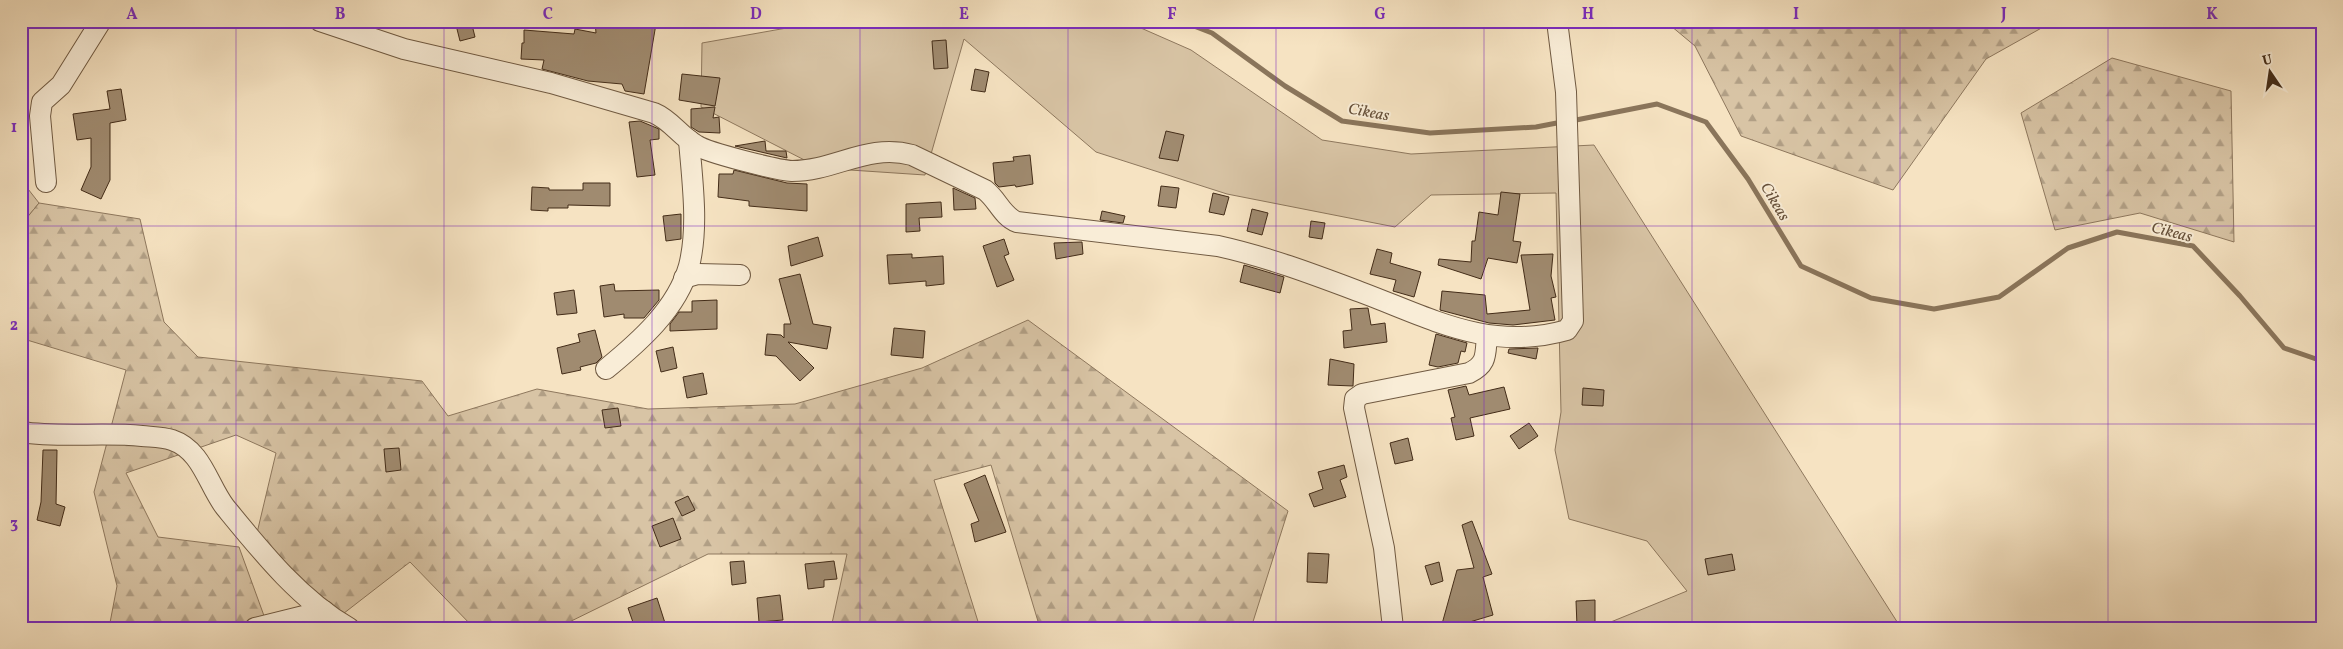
<svg xmlns="http://www.w3.org/2000/svg" width="2343" height="649" font-family="Vollkorn,serif">
<style>
.green{fill:#d8c4a5;stroke:#8e785e}
.forest{fill:url(#forest-firs);stroke:#8e785e}
.lines{fill:none;stroke-linecap:round;stroke-linejoin:round}
.stream{stroke:#8a755b;stroke-width:5}
.building{fill:#a08b70;stroke:#432c18}
.minor-casing{stroke:#705a42;stroke-width:22}
.minor{stroke:#f9edd7;stroke-width:20}
.grid{fill:none;stroke:#7b2cbf;stroke-width:1;stroke-opacity:0.55}
.labels{text-anchor:middle;stroke-width:4;stroke-linejoin:round;paint-order:stroke}
.water-label{font-size:16px;font-style:italic;fill:#66503a;stroke:#f9edd7}
.neatline{fill:none;stroke:#7b2cbf;stroke-width:2}
.grid-label{font-size:16px;text-anchor:middle;font-weight:bold;fill:#7b2cbf}
</style>
<defs>
<pattern id="forest-firs" width="22" height="20" patternUnits="userSpaceOnUse" patternTransform="scale(1.25)"><rect width="22" height="20" fill="#d8c4a5"/><path d="M5 1l3.5 6h-7zM16 11l3.5 6h-7z" fill="#b19f85"/></pattern>
</defs>
<rect width="100%" height="100%" fill="#f6e3c2"/>
<filter id="stains"><feTurbulence type="fractalNoise" baseFrequency=".004" numOctaves="4"/><feColorMatrix values="0 0 0 0 .2 0 0 0 0 .09 0 0 0 0 .02 0 0 0 .5 -.17"/></filter>
<radialGradient id="worn" r=".72"><stop offset=".6" stop-color="#630" stop-opacity="0"/><stop offset="1" stop-color="#630" stop-opacity=".3"/></radialGradient>
<!-- green -->
<g class="green">
<path d="M801,21h324l66,29 131,90 89,14 183,-9 307,483h-305l91,-37 -40,-50 -78,-22 -14,-69 6,-38 -5,-219 -125,2 -36,32 -168,-33 -131,-42 -132,-113 -39,136 -105,-7 -119,-61 1,-64 96,-17z"/>
<path d="M21,180l18,23 -18,22z"/>
</g>
<!-- forest -->
<g class="forest">
<path d="M1665,21h389l-68,38 -93,131 -152,-54 -46,-90z"/>
<path d="M2112,58l119,33 3,151 -94,-29 -85,17 -34,-117z"/>
<path d="M39,203l101,16 24,103 34,35 224,24 26,35 89,-27 111,20 147,-5 127,-36 106,-48 260,191 -37,117h-211l-49,-163 -57,15 46,148h-149l16,-74h-139l-151,74h-83l-64,-66 -71,55 -21,3 -61,-87 19,-80 -40,-18 -110,38 32,64 81,10 28,77 -6,4h-152l8,-42 -23,-94 32,-122 -99,-30 -6,-26v-89z"/>
</g>
<g class="lines">
<!-- stream -->
<g class="stream">
<path d="M1181,21l31,12 73,53 57,35 88,12 106,-6 26,-5"/>
<path d="M1571,121l86,-17 49,18 42,57 53,87 70,32 63,11 65,-12 69,-49 49,-16 76,14 47,50 44,52 38,13"/>
</g>
</g>
<!-- building -->
<g class="building">
<path d="M455,21h16l4,16 -15,4z"/>
<path d="M595,21h46l1,3h14l-12,70 -19,-3 -3,-7 -34,-3 -46,-12 2,-9 -23,-1 1,-16h2v-13l50,4 1,-5 21,4z"/>
<path d="M946,40l2,28 -14,1 -2,-28z"/>
<path d="M975,69l14,3 -4,20 -14,-2z"/>
<path d="M682,74l38,4 -5,28 -36,-6z"/>
<path d="M121,89l5,31 -16,3v57l-9,19 -20,-9 10,-23v-29l-14,2 -4,-26 37,-5 -3,-18z"/>
<path d="M715,107l-2,11 6,-1 1,16 -21,-1 -8,-5v-18z"/>
<path d="M640,121l19,8v10l-9,1 5,35 -18,2 -8,-55z"/>
<path d="M1166,131l18,4 -6,26 -19,-3z"/>
<path d="M765,141l1,10h20l1,7 -52,-12z"/>
<path d="M1030,155l3,29 -17,3 -1,-2 -16,2 -4,-4 -2,-20 21,-2 -1,-4z"/>
<path d="M734,170l53,13 20,1v27l-58,-5v-5l-31,-4 1,-23h14z"/>
<path d="M583,183h27v23l-42,-1v3h-20v3l-17,-1 1,-23 17,1v2h34z"/>
<path d="M1161,186l18,2 -3,20 -18,-2z"/>
<path d="M953,188l22,10 1,11 -22,1z"/>
<path d="M1501,192l19,2 -7,47 8,1 -4,21 -29,-5 -7,21 -43,-14 1,-6 32,3 1,-21h3l4,-29 19,3z"/>
<path d="M1213,193l16,4 -5,18 -15,-3z"/>
<path d="M941,202l1,15 -23,1 1,13 -14,1v-28z"/>
<path d="M1252,209l16,4 -6,22 -15,-4z"/>
<path d="M1102,211l23,5 -2,7 -23,-3z"/>
<path d="M681,214v25l-15,2 -3,-25z"/>
<path d="M1311,221l14,2 -3,16 -13,-2z"/>
<path d="M818,237l5,19 -32,10 -3,-20z"/>
<path d="M1004,239l5,15 -5,2 10,24 -17,7 -14,-41z"/>
<path d="M1082,242l1,12 -27,5 -2,-16z"/>
<path d="M1377,249l15,4 -2,10 31,9 -7,25 -21,-6 3,-11 -26,-6z"/>
<path d="M912,254v4l31,-2 1,28 -18,2v-5l-37,3 -2,-29z"/>
<path d="M1553,254l-2,22 5,21 -5,1 4,22 -42,5 -24,-2 -49,-13 2,-19 43,4 2,19 43,-4 -9,-55z"/>
<path d="M1244,265l40,12 -4,16 -40,-11z"/>
<path d="M800,274l13,50 18,3 -4,22 -39,-7 26,26 -14,13 -24,-25 -11,-1 2,-21 14,1 3,3v-14h7l-12,-45z"/>
<path d="M614,284l1,7 44,-1v10l-15,18h-20v-4l-20,3 -4,-31z"/>
<path d="M574,290l3,23 -20,2 -3,-22z"/>
<path d="M717,300v29l-47,2v-7l9,-12h13v-11z"/>
<path d="M1368,308l3,17 14,-2 2,19 -43,6 -1,-17 9,-1 -2,-21z"/>
<path d="M894,328l31,3 -2,27 -32,-3z"/>
<path d="M595,330l7,27 -6,6 -16,4 1,3 -19,4 -5,-26 23,-6 -2,-8z"/>
<path d="M1436,334l31,9 -2,9 -4,-1 -3,12 -20,4 -9,-2z"/>
<path d="M673,347l4,21 -16,4 -5,-21z"/>
<path d="M1538,348l-2,11 -28,-6 1,-4z"/>
<path d="M1330,359l24,5 -1,22 -25,-1z"/>
<path d="M703,373l4,21 -20,4 -4,-21z"/>
<path d="M1466,386l3,9 35,-8 6,22 -40,9 4,18 -18,4 -5,-22 4,-1 -7,-27z"/>
<path d="M1583,388l21,2 -1,16 -21,-1z"/>
<path d="M618,408l3,18 -16,2 -3,-18z"/>
<path d="M1529,423l9,13 -19,13 -9,-13z"/>
<path d="M1408,438l5,22 -18,4 -5,-21z"/>
<path d="M399,448l2,22 -15,2 -2,-23z"/>
<path d="M43,450h14l-1,54 9,3 -5,19 -23,-6 4,-18z"/>
<path d="M1344,465l3,12 -7,3 6,17 -32,10 -5,-13 14,-5 -5,-17z"/>
<path d="M985,475l21,57 -31,10 -4,-18 8,-3 -15,-37z"/>
<path d="M688,496l7,14 -13,6 -7,-14z"/>
<path d="M673,518l8,21 -21,8 -8,-21z"/>
<path d="M1472,521l20,53 -9,3 10,38 -40,12 -11,-3 15,-54 17,-2 -12,-43z"/>
<path d="M1308,553l21,1 -2,29 -20,-1z"/>
<path d="M1732,554l3,16 -27,5 -3,-16z"/>
<path d="M744,561l2,22 -14,2 -2,-23z"/>
<path d="M834,561l3,18 -13,1v7l-16,2 -3,-25z"/>
<path d="M1439,562l4,19 -12,4 -6,-19z"/>
<path d="M780,595l3,25 -24,2 -2,-24z"/>
<path d="M657,598l8,25 -14,5h-16l-7,-20z"/>
<path d="M1595,600v26h-18l-1,-25z"/>
</g>
<g class="lines">
<defs>
<g id="minor">
<path d="M320,21l84,28 147,34 103,30c17,7 26,23 42,32 12,8 81,25 96,26 43,0 76,-28 120,-16l73,35c13,10 17,26 32,32l201,24c50,11 97,29 145,47 69,26 127,59 204,37l6,-9 -7,-229 -9,-71"/>
<path d="M46,182l-6,-66 2,-14 19,-17 40,-64"/>
<path d="M684,278l14,-4 42,1"/>
<path d="M606,369c33,-27 71,-60 83,-103 10,-40 3,-86 0,-126"/>
<path d="M21,432c40,6 81,0 121,4 10,1 21,1 30,4 30,10 36,45 53,67 36,44 74,92 124,121"/>
<path d="M255,628l69,-17"/>
<path d="M1393,628l-9,-80 -30,-140 1,-9 7,-5 107,-21c19,-9 16,-19 18,-37"/>
</g>
</defs>
<!-- minor casing -->
<use href="#minor" class="minor-casing"/>
<!-- minor -->
<use href="#minor" class="minor"/>
</g>
<!-- grid -->
<path class="grid" d="M236,21v607M444,21v607M652,21v607M860,21v607M1068,21v607M1276,21v607M1484,21v607M1692,21v607M1900,21v607M2108,21v607M21,226h2301M21,424h2301"/>
<g class="labels">
<!-- water labels -->
<g class="water-label">
<text transform="translate(1369 111) rotate(10)" y="6">Cikeas</text>
<text transform="translate(1776 201) rotate(59)" y="6">Cikeas</text>
<text transform="translate(2172 231) rotate(14)" y="6">Cikeas</text>
</g>
</g>
<!-- margin -->
<rect width="2343" height="649" fill="none" stroke="#f6e3c2" stroke-width="55"/>
<!-- north arrow -->
<g transform="translate(2270 72) rotate(347)" stroke="#f9edd7" stroke-width="4" paint-order="stroke">
<path d="M0-4L9 19L0 12L-9 19Z" fill="#432c18"/>
<text y="-8" font-size="14" font-weight="bold" text-anchor="middle" fill="#432c18">U</text>
</g>
<rect x="28" y="28" width="2288" height="594" class="neatline"/>
<g class="grid-label">
<text x="132" y="19">A</text>
<text x="340" y="19">B</text>
<text x="548" y="19">C</text>
<text x="756" y="19">D</text>
<text x="964" y="19">E</text>
<text x="1172" y="19">F</text>
<text x="1380" y="19">G</text>
<text x="1588" y="19">H</text>
<text x="1796" y="19">I</text>
<text x="2004" y="19">J</text>
<text x="2212" y="19">K</text>
<text x="14" y="132">1</text>
<text x="14" y="330">2</text>
<text x="14" y="528">3</text>
</g>
<rect width="100%" height="100%" filter="url(#stains)"/>
<rect width="100%" height="100%" fill="url(#worn)"/>
</svg>
